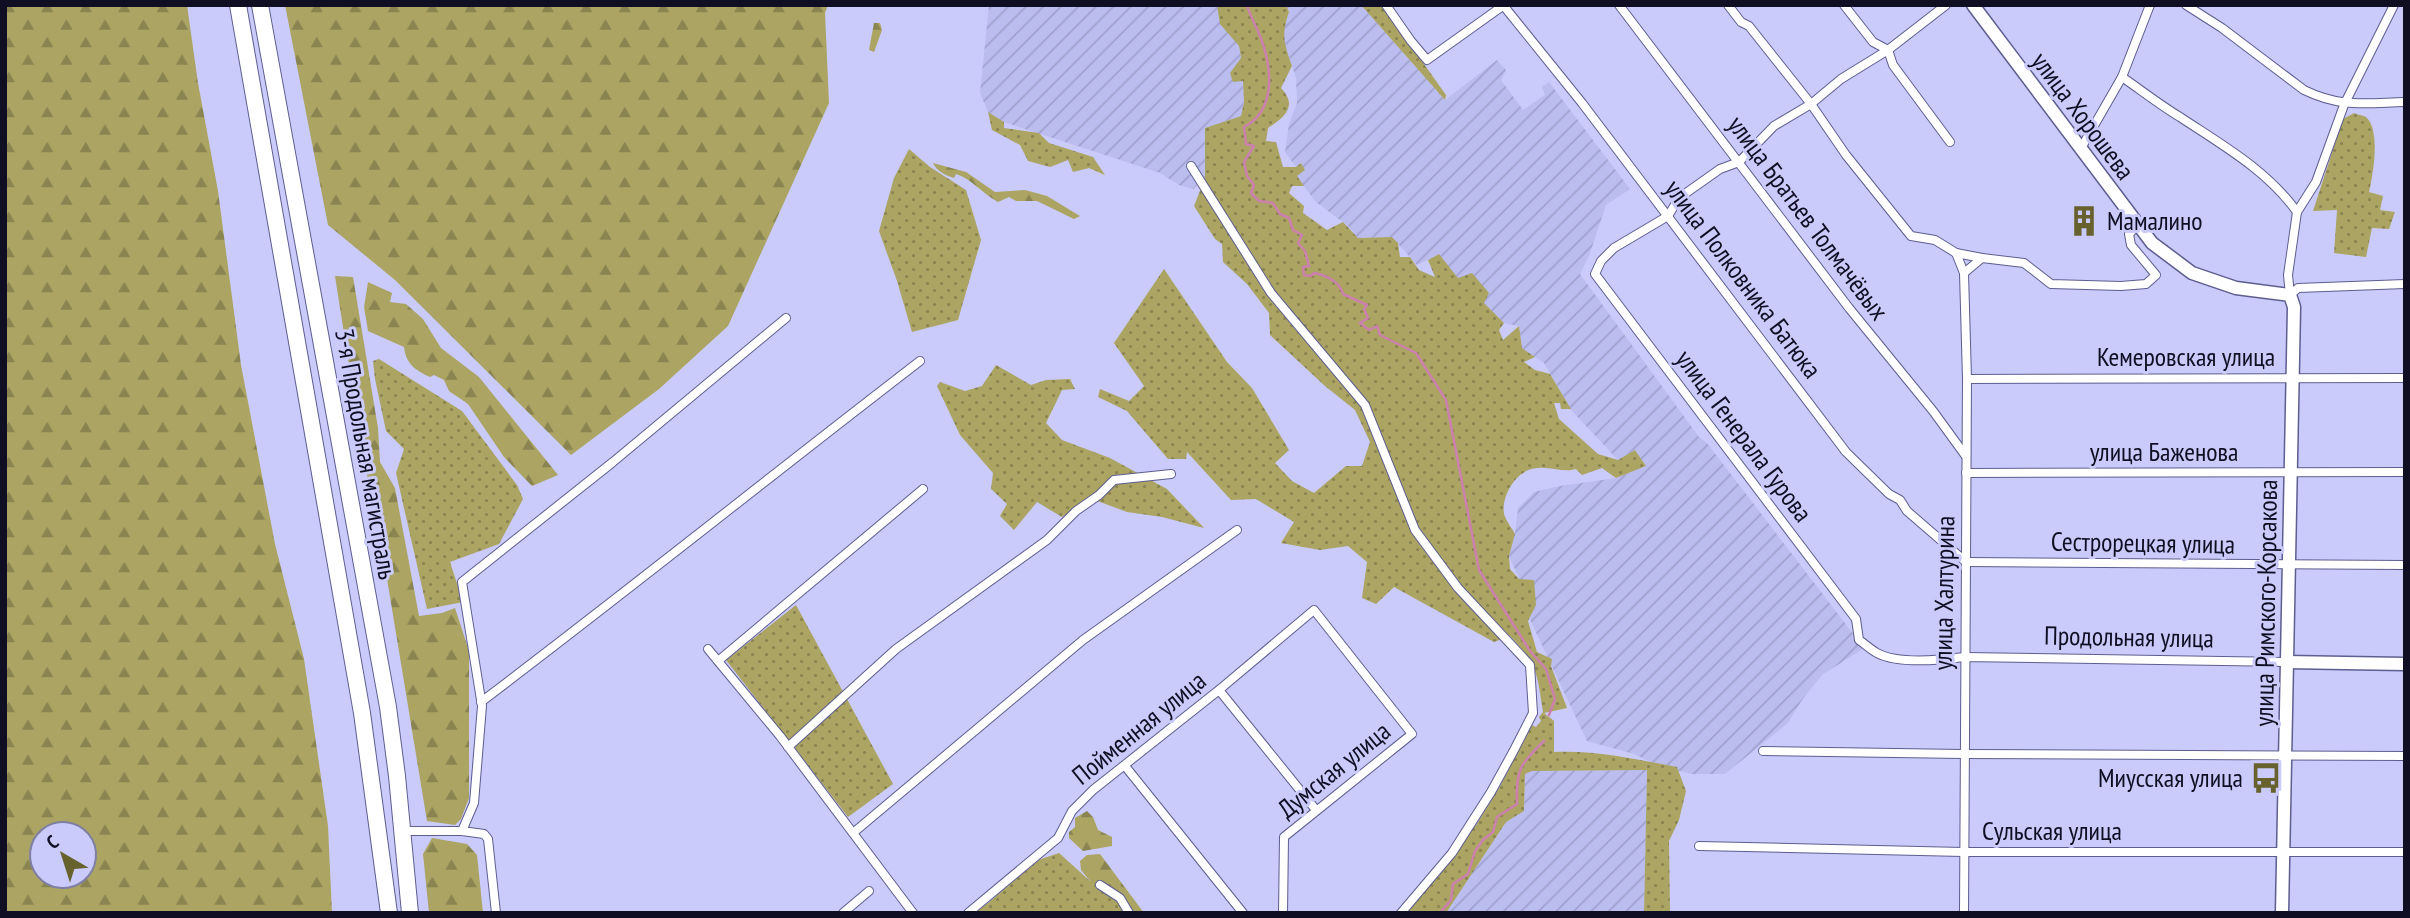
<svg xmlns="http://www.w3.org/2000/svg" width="2410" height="918" font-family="'PT Sans Narrow',sans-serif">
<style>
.industrial{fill:url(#industrial-furrows)}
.green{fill:url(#green-dots)}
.forest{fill:url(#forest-firs);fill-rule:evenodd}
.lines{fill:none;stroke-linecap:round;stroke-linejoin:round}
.stream{stroke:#cb80ae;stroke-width:2.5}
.street-casing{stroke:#5d5d90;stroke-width:10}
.secondary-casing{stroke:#5d5d90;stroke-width:15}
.highway-casing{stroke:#5d5d90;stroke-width:18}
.street{stroke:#fff;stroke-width:8}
.secondary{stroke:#fff;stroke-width:12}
.highway{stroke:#fff;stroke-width:16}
.labels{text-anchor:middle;stroke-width:6;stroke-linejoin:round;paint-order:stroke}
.street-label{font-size:26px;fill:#0f0e22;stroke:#cacbfa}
.poi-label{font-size:26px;fill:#0f0e22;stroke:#cacbfa;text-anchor:start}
</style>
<defs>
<pattern id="industrial-furrows" width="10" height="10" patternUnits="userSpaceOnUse" patternTransform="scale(1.75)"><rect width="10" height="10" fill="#bbbdef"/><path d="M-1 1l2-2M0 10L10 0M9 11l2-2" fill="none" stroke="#a0a1cd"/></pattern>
<pattern id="green-dots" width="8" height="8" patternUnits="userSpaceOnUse" patternTransform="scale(1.75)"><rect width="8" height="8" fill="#aba463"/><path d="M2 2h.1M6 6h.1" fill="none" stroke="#8a8451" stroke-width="1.8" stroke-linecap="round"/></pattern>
<pattern id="forest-firs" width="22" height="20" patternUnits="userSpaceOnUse" patternTransform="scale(1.75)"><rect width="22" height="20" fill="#aba463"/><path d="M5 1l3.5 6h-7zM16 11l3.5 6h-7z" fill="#8a8451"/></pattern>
</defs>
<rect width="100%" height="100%" fill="#cacbfa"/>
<!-- industrial -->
<g class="industrial">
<path d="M989,5h242l10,53 3,44 -3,14 -36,12v50l-12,11 -14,-4 -19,-12 -156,-51 -16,-10 -8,-19z"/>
<path d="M1286,5h75l84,95 52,-40 9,10 -5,10 22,30 22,-15 -3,-8 7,-5 81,107 -24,16 -17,51 -9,18 119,163 8,6 157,205 -42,27 -20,25 -14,23 -63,51h-34l-34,-9 -23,-11 -47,-13 -56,-119 -13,-46 -9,-20 6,-22 3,-26 16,-16 26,-6 56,-8 30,-12 -11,-16 -17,10 -46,-49 -28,-48 -22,-15 -3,-22 -15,-3 -54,-53 -11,-16 -22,11 -25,-28 -34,1 -10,-12 -32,-24 -20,-26 9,-6 -9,-3 -11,-15 4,-28 8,-21 -1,-25 -12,-36 -1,-13 6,-17z"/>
<path d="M1647,770l-3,143h-198l60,-91 18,-11 1,-37 7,-3z"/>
</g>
<!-- green -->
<g class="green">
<path d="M1217,5h69l3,7c-8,23 -5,31 3,54l-11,22c17,18 4,29 -13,40l-2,13 10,1 7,25h13l5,-4 4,7 -8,6 7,10h-12l-3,7 15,13 -1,7 24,17 16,-8 15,16 34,-1 6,6 2,14h10l9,13 16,7 -7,-17 11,-6 19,24 14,-5 17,20 -5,10 20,20 -5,7 4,10 16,-14 3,22 13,9 -11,5 11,8 15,4 21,35h-10l-1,-6h-6l5,16 39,35 20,6 17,-10 11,16 -30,12 -14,-10 -20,7 -6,-6c-14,4 -25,-3 -39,-1 -20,1 -36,27 -33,46 2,7 8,14 11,20l-6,22 1,13 9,10 15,1 2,25 -8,16 9,31 15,7 -1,7 16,42 -23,5 10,8v31c42,-2 81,7 123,15l9,24 -7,29 -10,21 1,72h-26l3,-143 -115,1 -7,3 -1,37 -18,11 -60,91h-40l39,-47 31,-41 23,-37 33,-63 4,2 5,-6 -2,-4 4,-5c-6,-39 -5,-46 -33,-76l-16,6 -100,-55 -18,17 -14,-6 5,-36 -19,-16 -28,4 -39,-7 13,-21 -38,-23 -25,1 -44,-48 -1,7h-18l-41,-48 -29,-14 2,-8 29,12 15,-15 -30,-43 50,-74 63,93 25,26 37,62 -14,13 17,18 22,12 32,-27h16l8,-24 -15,-32 -30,-24 -55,-51 -1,-22 -22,-29 -24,-22 -1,-18 -7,-5 -21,-33 11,-28v-50l36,-12 3,-14 -1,-21 -10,1 -3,-9 11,-15 -2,-12 -19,-22z"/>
<path d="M1361,5h23l37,47 3,12 22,31 -1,5z"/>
<path d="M988,112l16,10v6l35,5 10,10 44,14 12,18 -16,-7 -16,4 -5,-12 -18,7 -22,-6 -8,-16 -28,-15z"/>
<path d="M2354,113c4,2 8,2 12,4 15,13 7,58 3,75l14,4 -3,14 15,2 -6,17 -17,-1 -6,29 -32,-4 3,-43 -24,1 30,-92z"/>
<path d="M909,149l21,18 36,23 15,50 -23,80 -46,12 -15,-51 -18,-50 15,-53z"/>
<path d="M379,359l83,52 55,74 6,14 -24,45 -49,18 13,40 -36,7 -31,-136 8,-24 -18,-18 -11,-52 -2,-18z"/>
<path d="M996,365l35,20 15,-5 24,-1 5,10 -13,1 -16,33 16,17 48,18 57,31 37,39 -42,-11 -35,-5 -35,-13 -30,18 -25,-15 -23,28 -14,-14 7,-12 -16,-15 2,-16 -33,-38 -23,-49 3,-4 25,9 17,-5z"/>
<path d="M796,605l97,179 -45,33 -122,-157z"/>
<path d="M1059,853l31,28h29l15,32h-162l16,-10 50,-43z"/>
</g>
<!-- forest -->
<g class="forest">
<path d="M5,5h182l11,78 20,108 23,174 34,179 29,115 24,167 4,87h-327zM84,834v42h-42v-42z"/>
<path d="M285,5h543l-3,8 4,90 -101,223 -69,63 -88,66 -176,-175 -67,-55z"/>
<path d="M874,23h6l2,7 -8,22 -5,-2z"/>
<path d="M933,163l33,9 29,20 30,-2 22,6 33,20 -6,3 -37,-18h-21l-7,-4 -11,5c-15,-8 -26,-23 -42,-28l-2,4c-7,-2 -18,-7 -21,-15z"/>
<path d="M335,276l18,1 25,151 2,34 15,26 24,128 23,-3 13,-5 14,43v147l-8,21 -6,6 -28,-4 -53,-321 -9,-32z"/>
<path d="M368,282l24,11 -2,9 16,2 17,15 18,29 38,29 79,98 -26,11 -28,-29 -36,-53 -19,-13 -5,-11 -10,-5 -4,2c-15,-7 -24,-13 -26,-30l-36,-16 -4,-24z"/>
<path d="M1087,811l6,6 5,13 14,7v9l-29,5 -14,-13v-6l6,-5v-9z"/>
<path d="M432,838l35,6 10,11 6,58h-54l-6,-59z"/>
<path d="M1100,854l44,59h-10l-3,-3 -12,-28 -29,-1 -9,-11 -1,-9 7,-6z"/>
</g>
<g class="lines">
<!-- stream -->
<g class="stream">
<path d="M1247,5c3,11 9,21 13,31 12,30 17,74 -16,91l2,17 8,2 -10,16 3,14 7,9 -3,8 8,8 14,2 7,11 9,4 4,12 9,5 -4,8 7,8 4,15 -6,1 1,8 7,1 3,-3c12,2 26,9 29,21l24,11 -3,4 4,9 -8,5 9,7 8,-4 3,9 36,18 30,47 33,170 51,81 16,18 9,30 -6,16"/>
<path d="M1440,913l11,-13 2,-16 15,-10 7,-23 8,-11 10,-8 4,-15 20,-13c-1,-35 2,-38 27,-63"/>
</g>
<defs>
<g id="street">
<path d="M1386,5l25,36 16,19 77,-55"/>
<path d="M1503,5l79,98 264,349 43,42 11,6 7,11 59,51"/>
<path d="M1619,5l230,303 84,103 32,44"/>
<path d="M1728,5l13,17 8,4 62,78 35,51 65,81 24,4 21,13 8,20 3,106 -3,534"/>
<path d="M1844,5l29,37 15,8 5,15 57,77"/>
<path d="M1946,5l-58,45 -47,29 -30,25 -37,22 -35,36 -19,7 -41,29 -11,18 -54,32 -13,13 -6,13 261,345 3,21c6,4 11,9 18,13 20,11 64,7 87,4l322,5"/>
<path d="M2186,5l36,23 82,62c37,18 61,13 101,12"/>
<path d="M2122,77c19,13 38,28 58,40 42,28 87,53 117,95"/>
<path d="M2080,150l42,-73 28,-72"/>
<path d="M1191,166l80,127 94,112 50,125 43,58 72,77 3,48 -20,39 -22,40 -39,61 -51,60"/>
<path d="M1956,253l26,5"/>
<path d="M1964,273l18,-15 42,5 27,21 70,2 25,-2 10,-9 -25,-30 -2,-11 8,-8"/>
<path d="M2290,295l-2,-20 9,-63 19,-30 28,-77 50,-100"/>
<path d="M2290,295l8,-7 107,-4"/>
<path d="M1967,379l438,-1"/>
<path d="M1966,473l439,-1"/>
<path d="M1966,562l439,3"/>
<path d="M708,649l72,87 133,177"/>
<path d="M718,661l205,-172"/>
<path d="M1219,690l97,120"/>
<path d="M481,702c148,-112 292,-228 439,-341"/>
<path d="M788,747l108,-98 151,-109 29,-29 23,-16 15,-15 57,-6"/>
<path d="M1763,751l200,3 442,2"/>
<path d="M1125,766l118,147"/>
<path d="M402,831h60l22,3 4,5 8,74"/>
<path d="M462,831l12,-28 8,-97 -20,-124 151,-120 173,-144"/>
<path d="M853,833l230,-193 154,-110"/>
<path d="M1699,846l264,6h442"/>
<path d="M1100,885l20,13 9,15"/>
<path d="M843,913l26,-22"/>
<path d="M968,913l90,-75 14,-27 21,-21 126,-100 95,-80 98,124 -128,103 -1,76"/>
</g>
<g id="secondary">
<path d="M1973,5l179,238 40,30 44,15 54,7 4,12 -12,606"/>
<path d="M2286,662l119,2"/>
</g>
<g id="highway">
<path d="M238,5l124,708 27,200"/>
<path d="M260,5l128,702 9,69 13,137"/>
</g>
</defs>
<!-- street casing -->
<use href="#street" class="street-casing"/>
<!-- secondary casing -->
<use href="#secondary" class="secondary-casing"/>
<!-- highway casing -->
<use href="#highway" class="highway-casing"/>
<!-- street -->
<use href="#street" class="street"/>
<!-- secondary -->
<use href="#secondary" class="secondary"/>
<!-- highway -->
<use href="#highway" class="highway"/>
</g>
<!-- icons -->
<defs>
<symbol id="building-bare" viewBox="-9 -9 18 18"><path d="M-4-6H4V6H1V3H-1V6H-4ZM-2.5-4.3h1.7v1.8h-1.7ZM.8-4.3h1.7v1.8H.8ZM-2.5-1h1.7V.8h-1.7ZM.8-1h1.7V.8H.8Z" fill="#66612d" stroke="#cacbfa" stroke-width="2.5" paint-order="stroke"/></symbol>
<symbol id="bus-bare" viewBox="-9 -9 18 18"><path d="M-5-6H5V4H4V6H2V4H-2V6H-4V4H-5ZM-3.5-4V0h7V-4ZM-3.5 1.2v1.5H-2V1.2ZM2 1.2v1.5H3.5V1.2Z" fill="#66612d" stroke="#cacbfa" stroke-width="2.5" paint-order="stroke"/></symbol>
</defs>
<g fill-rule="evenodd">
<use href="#building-bare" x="2062" y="199" width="44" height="44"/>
<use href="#bus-bare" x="2244" y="756" width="44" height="44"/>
</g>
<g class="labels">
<!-- street labels -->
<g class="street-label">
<text transform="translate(2083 116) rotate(53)" y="9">улица Хорошева</text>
<text transform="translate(1808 218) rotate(53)" y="9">улица Братьев Толмачёвых</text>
<text transform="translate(1743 279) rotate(53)" y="9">улица Полковника Батюка</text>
<text x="2186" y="366">Кемеровская улица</text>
<text transform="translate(1744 436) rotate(53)" y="9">улица Генерала Гурова</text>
<text x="2164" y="461">улица Баженова</text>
<text transform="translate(366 454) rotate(80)" y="9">3-я Продольная магистраль</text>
<text transform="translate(2143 543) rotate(1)" y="9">Сестрорецкая улица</text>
<text transform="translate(1944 593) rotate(-89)" y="9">улица Халтурина</text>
<text transform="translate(2266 603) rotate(-89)" y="9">улица Римского-Корсакова</text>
<text transform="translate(2129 637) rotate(1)" y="9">Продольная улица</text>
<text transform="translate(1139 728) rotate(-39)" y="9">Пойменная улица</text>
<text transform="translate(1334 770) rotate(-39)" y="9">Думская улица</text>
<text x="2052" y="840">Сульская улица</text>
</g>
<!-- poi labels -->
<g class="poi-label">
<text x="2107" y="230">Мамалино</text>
<text x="2243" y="787" text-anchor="end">Миусская улица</text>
</g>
</g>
<!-- border -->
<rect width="2410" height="918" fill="none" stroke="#0f0e22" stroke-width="14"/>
<!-- north arrow -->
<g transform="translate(63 855) rotate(321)"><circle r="33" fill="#cacbfa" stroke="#7f7fa4" stroke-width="2"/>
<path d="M0-5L12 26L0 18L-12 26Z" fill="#66612d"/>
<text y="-10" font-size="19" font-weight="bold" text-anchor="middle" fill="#0f0e22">С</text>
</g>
</svg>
